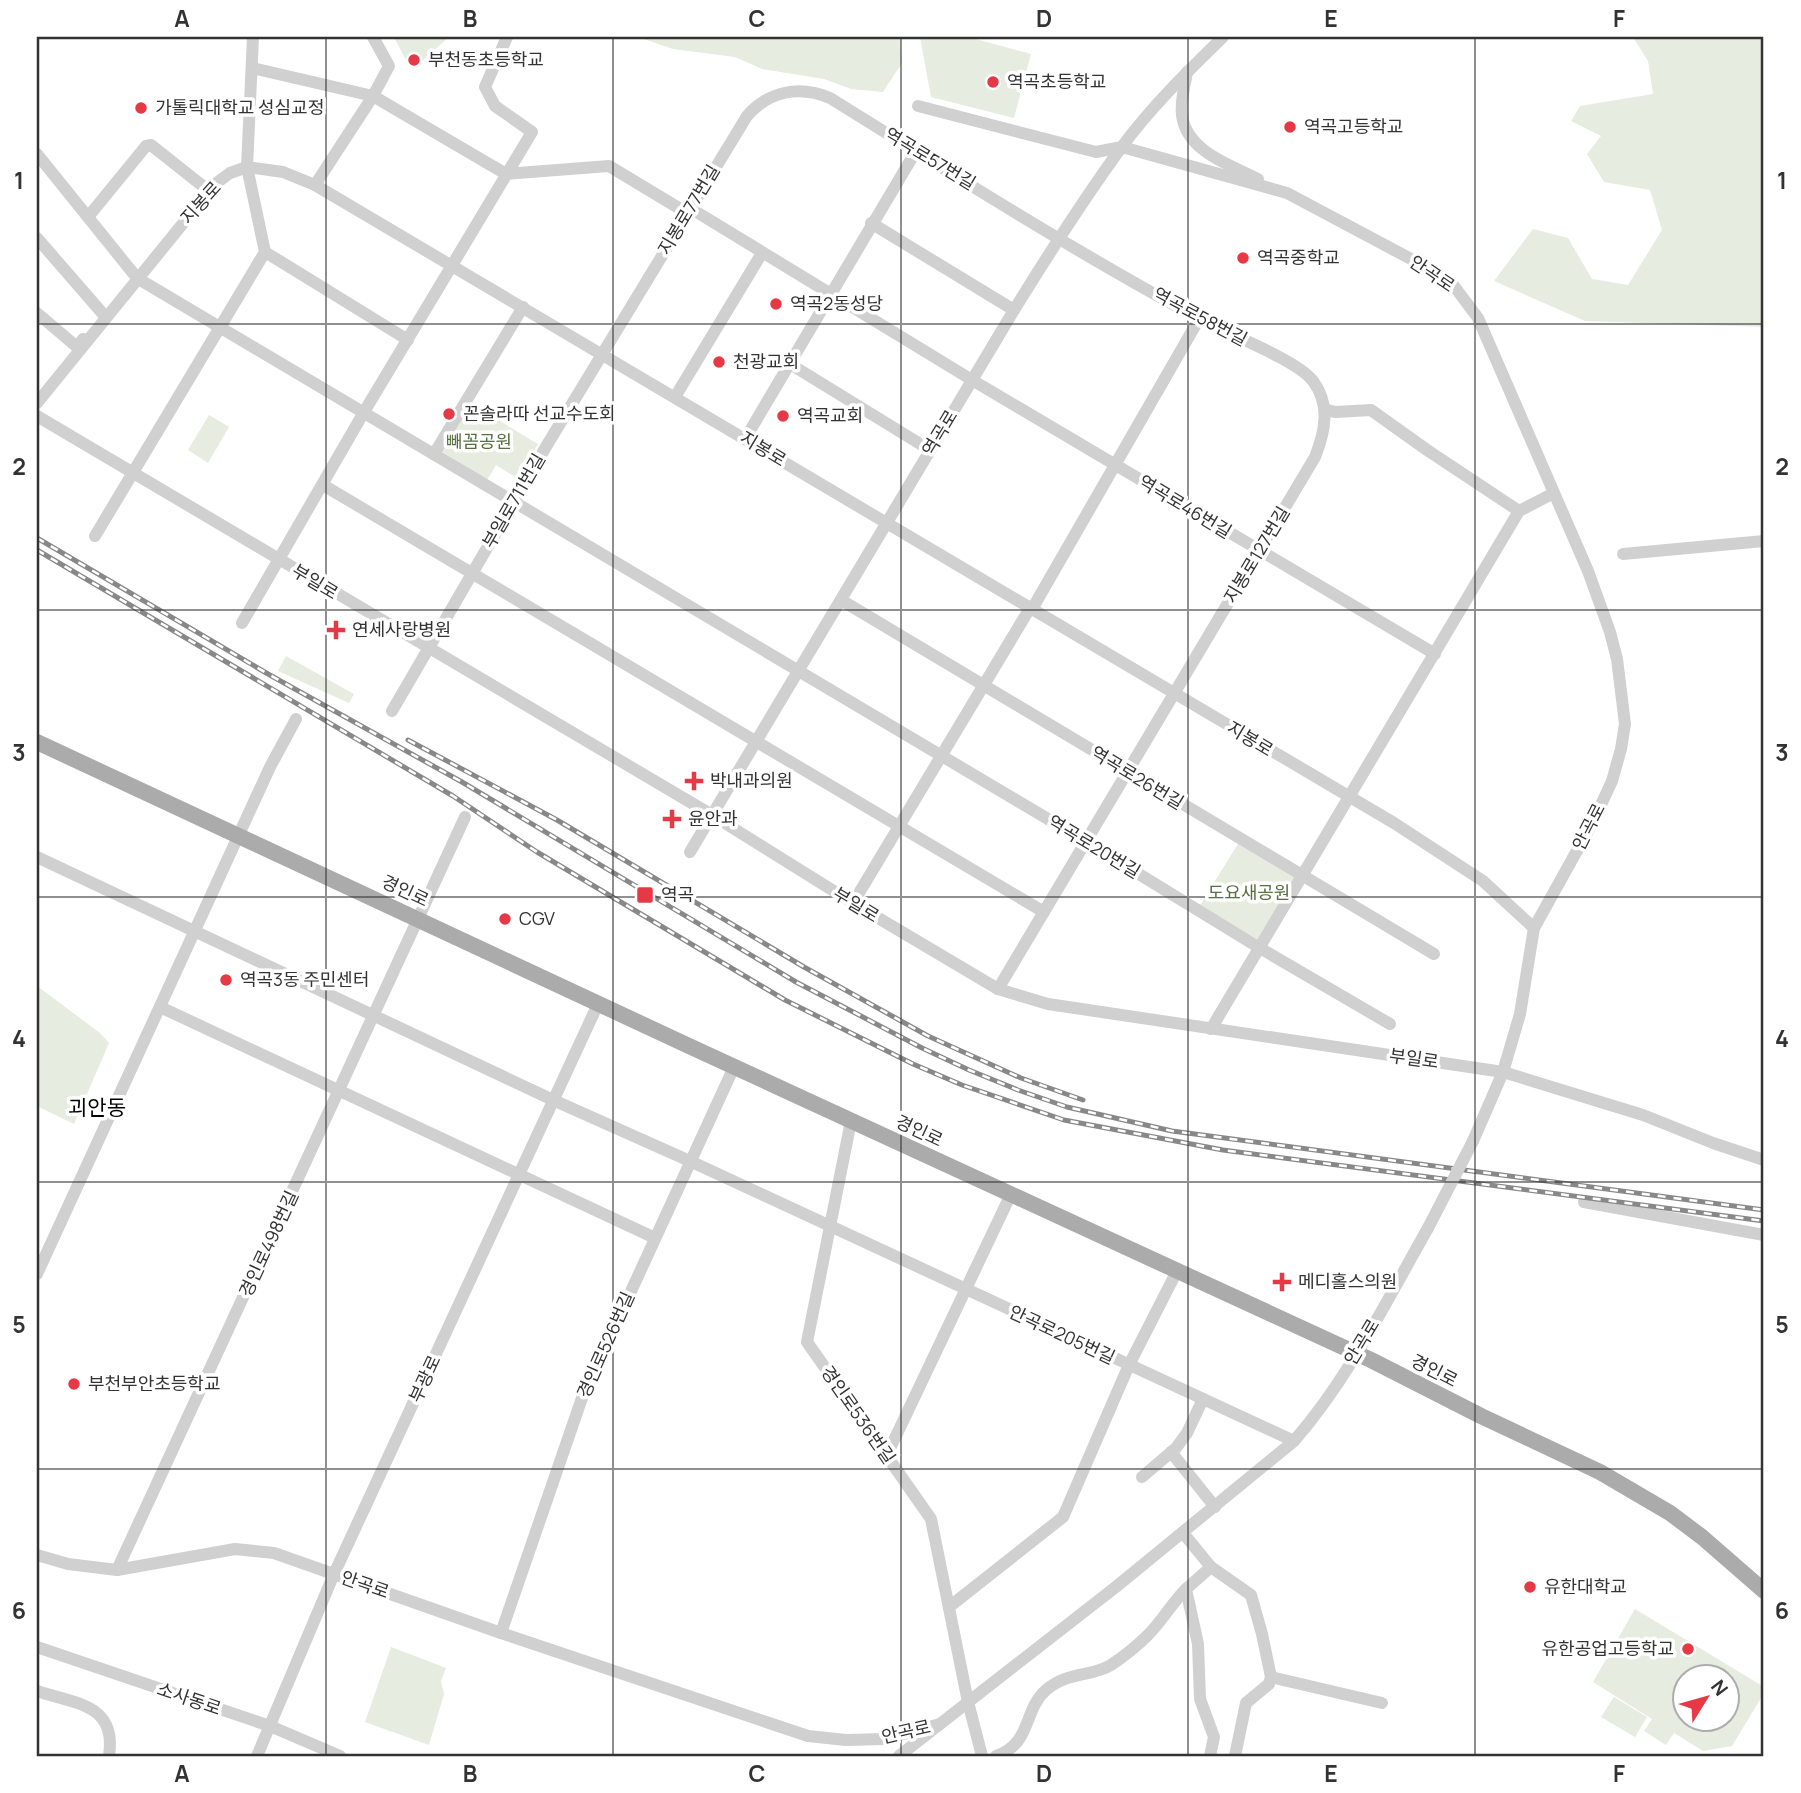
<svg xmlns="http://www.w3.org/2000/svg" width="1801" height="1793" font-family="Manrope,'Noto Sans KR',sans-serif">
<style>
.green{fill:#e6ecdf;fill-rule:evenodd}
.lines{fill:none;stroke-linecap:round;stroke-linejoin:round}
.minor{stroke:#d0d0d0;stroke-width:12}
.major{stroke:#ababab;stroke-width:16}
.rail-casing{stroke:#888;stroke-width:5}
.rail{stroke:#fff;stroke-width:2.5;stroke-dasharray:8;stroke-linecap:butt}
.minor-bridge{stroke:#d0d0d0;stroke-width:12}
.grid{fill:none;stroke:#333;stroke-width:2;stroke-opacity:0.55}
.poi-dot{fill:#e63946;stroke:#fff;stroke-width:2.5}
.labels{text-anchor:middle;stroke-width:7;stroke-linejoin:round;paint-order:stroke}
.poi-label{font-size:18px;fill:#333;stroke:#fff;text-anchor:start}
.street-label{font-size:18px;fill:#333;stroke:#fff}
.park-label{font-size:18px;fill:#56703f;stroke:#fff}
.quarter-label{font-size:21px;fill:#000;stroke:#fff}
.neatline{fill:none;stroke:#333;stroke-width:2.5}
.grid-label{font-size:23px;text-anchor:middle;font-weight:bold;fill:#333}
</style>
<rect width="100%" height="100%" fill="#fff"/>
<!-- green -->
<g class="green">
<path d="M394,37h55l-36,32 -5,-5z"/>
<path d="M638,37h262l2,26 -19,29 -32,-3 -27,-10 -62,-10 -27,-12 -62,-8z"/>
<path d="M920,37h48l63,17 -17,64 -83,-21z"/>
<path d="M1633,37h131v290l-179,-6 -91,-40 39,-52 35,9 24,41 36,6 34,-55 -12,-40 -46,-8 -17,-28 14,-18 -30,-15 9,-15 73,-12 -5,-33z"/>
<path d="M470,403l68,41 -21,34 -21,-13 -9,15 -46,-29z"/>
<path d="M209,415l20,12 -21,36 -20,-13z"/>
<path d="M286,656l68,38 -5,9 -71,-32z"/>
<path d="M1241,839l61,37 -44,71 -61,-37z"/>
<path d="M37,986l63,47 9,10 -35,81 -37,-18z"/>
<path d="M1635,1609l129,78v6l-32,53 -29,5 -29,-18 -8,12 -22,-14 8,-12 -59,-37zM1686,1678h42v42h-42z"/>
<path d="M391,1647l55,21 -5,13 3,13 -15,51 -64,-23z"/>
<path d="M1614,1697l33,20 -12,20 -34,-20z"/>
</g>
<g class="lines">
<!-- minor -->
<g class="minor">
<path d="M252,68l121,28 133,78"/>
<path d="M1187,72c-2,13 -7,29 -5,43 4,36 48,50 76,64"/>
<path d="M918,106l178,46 26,-5 165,46 141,75 26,18 24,32 110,253 22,61 7,27 8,65 -4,25 -9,32 -18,39 -60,108 -14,86 -17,58 -30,69"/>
<path d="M37,154l100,124 948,563 173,106 132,77"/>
<path d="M506,174l103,-8 78,47"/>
<path d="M315,185l58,-89 16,-30 -16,-29"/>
<path d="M690,208l282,172 463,274"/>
<path d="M88,217l58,-71 5,-1 58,46"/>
<path d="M871,223l143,87"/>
<path d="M37,238l66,76"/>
<path d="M265,252l143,88"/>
<path d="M37,313l40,34 6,-8"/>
<path d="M790,364l140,86"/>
<path d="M675,397l87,-144"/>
<path d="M37,403l178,-219 15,-11 17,-6 36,5 32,13 1079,638 89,58 51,47"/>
<path d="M1325,410l11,2 35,-2 56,40 92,61"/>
<path d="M37,416l675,399 141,88 145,86 50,15 455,68 140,43 70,28 51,17"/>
<path d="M745,439l171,-288"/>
<path d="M434,454l89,-147"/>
<path d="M323,485l721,427"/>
<path d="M95,536l170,-284 -18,-85 6,-130"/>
<path d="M1623,554l141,-13"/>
<path d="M841,600l593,354"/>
<path d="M242,623l122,-211 168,-280 -37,-26 -10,-19 22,-50"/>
<path d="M392,711l155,-266 200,-329c22,-25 52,-31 83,-18 121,75 242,152 368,220 27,15 98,41 115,63 18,24 12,51 2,76l-317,532"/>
<path d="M690,852l324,-542c34,-55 69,-110 107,-162 30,-41 66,-76 102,-111"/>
<path d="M37,857l516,243 139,62 602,279"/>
<path d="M853,903l177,-295 5,-4 164,-285"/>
<path d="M160,1007l495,231"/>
<path d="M1211,1029l308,-518 33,-17"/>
<path d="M851,1121l-44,221 124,177 37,183 14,54"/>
<path d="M1584,1202l180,33"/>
<path d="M37,1274l233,-507 26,-48"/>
<path d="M1171,1452l44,55"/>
<path d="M886,1457l125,-263"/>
<path d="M1142,1477l34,-29 11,-15 16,-34"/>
<path d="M1183,1533l28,34 40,28 11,39 9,43"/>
<path d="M37,1555l31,9 49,6 118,-21 39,4 227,80 307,103 38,4 39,-1 55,-15"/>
<path d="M117,1570l348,-753"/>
<path d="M949,1607l114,-90 66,-152 48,-94"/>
<path d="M501,1633l81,-235 152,-331"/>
<path d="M37,1647l233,79 70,30"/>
<path d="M37,1691c39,13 80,13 72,65"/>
<path d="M257,1756l77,-182 264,-570"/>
<path d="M899,1756l218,-170 177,-145c55,-63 93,-141 134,-213"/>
<path d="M996,1756c36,-12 27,-46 50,-66 22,-19 46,-13 65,-25 12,-8 26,-19 37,-30 14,-14 24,-32 38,-46"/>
<path d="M1210,1756l4,-19 -14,-38 -2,-55 -12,-55 25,-22"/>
<path d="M1235,1756l11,-53 23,-19 2,-7 111,26"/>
</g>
<!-- major -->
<path class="major" d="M37,742l652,304 682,314 110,56 119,56 70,41 32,24 62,54"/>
<defs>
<g id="rail">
<path d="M37,538l231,136 194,108 334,200 126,66 47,22 49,20 49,17 105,24 592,79"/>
<path d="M37,550l416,246 84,56 248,148 128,64 49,21 102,35 159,30 541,71"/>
<path d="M408,740l149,80 247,147 124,69 93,42 62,22"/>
</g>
</defs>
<!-- rail casing -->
<use href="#rail" class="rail-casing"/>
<!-- rail -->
<use href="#rail" class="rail"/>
<!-- minor-bridge -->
<path class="minor-bridge" d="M1428,1228l45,-87"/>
</g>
<!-- grid -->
<path class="grid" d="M326,37v1719M613,37v1719M901,37v1719M1188,37v1719M1475,37v1719M37,324h1727M37,610h1727M37,897h1727M37,1182h1727M37,1469h1727"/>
<!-- markers -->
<g class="poi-dot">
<circle cx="414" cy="60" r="7"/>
<circle cx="993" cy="82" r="7"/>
<circle cx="141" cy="108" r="7"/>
<circle cx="1290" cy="127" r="7"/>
<circle cx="1243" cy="258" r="7"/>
<circle cx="776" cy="304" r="7"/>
<circle cx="719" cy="362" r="7"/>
<circle cx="449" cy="414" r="7"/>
<circle cx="783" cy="416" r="7"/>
<path d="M332.5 619.5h7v7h7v7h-7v7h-7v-7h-7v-7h7z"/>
<path d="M690.5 770.5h7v7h7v7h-7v7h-7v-7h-7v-7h7z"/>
<path d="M668.5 808.5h7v7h7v7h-7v7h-7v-7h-7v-7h7z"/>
<rect x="636" y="886" width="18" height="18" rx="3.5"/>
<circle cx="505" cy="919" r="7"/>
<circle cx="226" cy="980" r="7"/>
<path d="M1278.5 1271.5h7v7h7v7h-7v7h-7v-7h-7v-7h7z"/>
<circle cx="74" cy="1384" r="7"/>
<circle cx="1530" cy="1587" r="7"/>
<circle cx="1688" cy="1649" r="7"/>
</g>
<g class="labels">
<!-- poi labels -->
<g class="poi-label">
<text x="428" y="66">부천동초등학교</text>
<text x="1007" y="88">역곡초등학교</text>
<text x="155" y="114">가톨릭대학교 성심교정</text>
<text x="1304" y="133">역곡고등학교</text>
<text x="1257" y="264">역곡중학교</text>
<text x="790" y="310">역곡2동성당</text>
<text x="733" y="368">천광교회</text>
<text x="463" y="420">꼰솔라따 선교수도회</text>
<text x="797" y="422">역곡교회</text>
<text x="352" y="636">연세사랑병원</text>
<text x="710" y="787">박내과의원</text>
<text x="688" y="825">윤안과</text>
<text x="661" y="901">역곡</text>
<text x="519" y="925">CGV</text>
<text x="240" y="986">역곡3동 주민센터</text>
<text x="1298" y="1288">메디홀스의원</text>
<text x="88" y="1390">부천부안초등학교</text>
<text x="1544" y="1593">유한대학교</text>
<text x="1674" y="1655" text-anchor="end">유한공업고등학교</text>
</g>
<!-- street labels -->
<g class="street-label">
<text transform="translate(930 159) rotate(31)" y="6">역곡로57번길</text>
<text transform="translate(201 203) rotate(-48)" y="6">지봉로</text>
<text transform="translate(689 210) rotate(-59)" y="6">지봉로77번길</text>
<text transform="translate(1432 274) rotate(34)" y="6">안곡로</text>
<text transform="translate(1200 317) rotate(28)" y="6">역곡로58번길</text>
<text transform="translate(940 433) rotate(-59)" y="6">역곡로</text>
<text transform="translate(763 449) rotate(31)" y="6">지봉로</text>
<text transform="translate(514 501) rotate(-60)" y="6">부일로711번길</text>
<text transform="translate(1185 507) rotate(31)" y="6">역곡로46번길</text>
<text transform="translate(1257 555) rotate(-59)" y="6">지봉로127번길</text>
<text transform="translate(315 582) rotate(31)" y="6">부일로</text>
<text transform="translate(1250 739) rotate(31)" y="6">지봉로</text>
<text transform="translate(1137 778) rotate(31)" y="6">역곡로26번길</text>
<text transform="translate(1589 827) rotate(-63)" y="6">안곡로</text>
<text transform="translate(1094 847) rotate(31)" y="6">역곡로20번길</text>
<text transform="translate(405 891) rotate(25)" y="6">경인로</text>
<text transform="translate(856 905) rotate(31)" y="6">부일로</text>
<text transform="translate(1414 1059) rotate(8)" y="6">부일로</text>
<text transform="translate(919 1131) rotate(25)" y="6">경인로</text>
<text transform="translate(269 1244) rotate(-65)" y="6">경인로498번길</text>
<text transform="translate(1062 1335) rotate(25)" y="6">안곡로205번길</text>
<text transform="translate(1362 1342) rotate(-59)" y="6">안곡로</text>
<text transform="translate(606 1345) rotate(-66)" y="6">경인로526번길</text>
<text transform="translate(1434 1371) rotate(27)" y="6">경인로</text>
<text transform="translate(425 1379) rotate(-65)" y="6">부광로</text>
<text transform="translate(858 1415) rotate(55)" y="6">경인로536번길</text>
<text transform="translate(365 1585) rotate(19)" y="6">안곡로</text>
<text transform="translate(189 1699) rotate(19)" y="6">소사동로</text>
<text transform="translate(906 1732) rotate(-13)" y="6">안곡로</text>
</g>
<!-- park labels -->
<g class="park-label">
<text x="479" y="448">빼꼼공원</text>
<text x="1249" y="899">도요새공원</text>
</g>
<!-- quarter labels -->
<g class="quarter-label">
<text x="97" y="1115">괴안동</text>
</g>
</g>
<!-- border -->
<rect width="1801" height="1793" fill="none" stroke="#ffffff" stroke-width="77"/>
<!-- north arrow -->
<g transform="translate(1706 1698) rotate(53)"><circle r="33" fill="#ffffff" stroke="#adadad" stroke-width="2"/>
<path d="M0-5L12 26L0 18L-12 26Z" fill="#e63946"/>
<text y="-10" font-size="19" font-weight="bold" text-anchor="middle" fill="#333333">N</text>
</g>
<rect x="38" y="38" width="1724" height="1717" class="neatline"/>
<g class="grid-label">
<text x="182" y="27">A</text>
<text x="470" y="27">B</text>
<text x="757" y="27">C</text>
<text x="1044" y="27">D</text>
<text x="1331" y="27">E</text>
<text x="1619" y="27">F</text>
<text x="19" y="189">1</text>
<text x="1782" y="189">1</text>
<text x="19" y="475">2</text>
<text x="1782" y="475">2</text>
<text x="19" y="761">3</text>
<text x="1782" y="761">3</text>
<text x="19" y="1047">4</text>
<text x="1782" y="1047">4</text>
<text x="19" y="1333">5</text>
<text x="1782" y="1333">5</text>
<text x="19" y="1619">6</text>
<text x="1782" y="1619">6</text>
<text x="182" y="1782">A</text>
<text x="470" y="1782">B</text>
<text x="757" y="1782">C</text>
<text x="1044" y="1782">D</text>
<text x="1331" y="1782">E</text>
<text x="1619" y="1782">F</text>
</g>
</svg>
